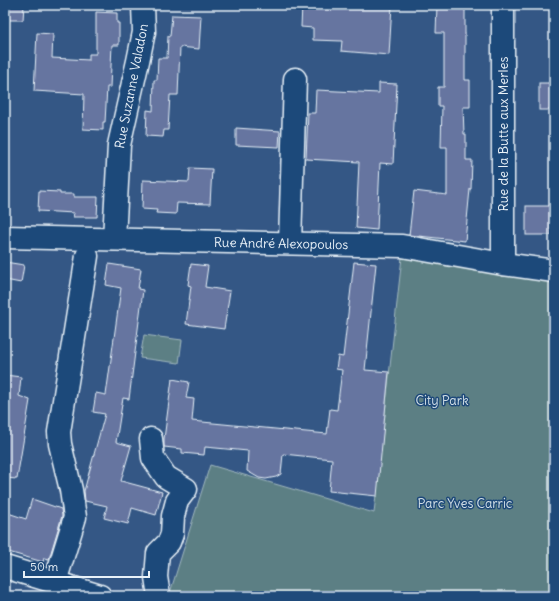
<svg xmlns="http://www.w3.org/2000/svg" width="559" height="601" font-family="Delius,sans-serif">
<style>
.green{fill:#5b7f84;stroke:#a2b8be}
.building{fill:#6674a0;stroke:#e8f1f8}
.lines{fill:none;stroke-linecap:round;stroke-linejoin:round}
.minor-casing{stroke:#e8f1f8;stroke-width:25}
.minor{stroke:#1f4a7a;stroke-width:22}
.labels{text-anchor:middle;stroke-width:3;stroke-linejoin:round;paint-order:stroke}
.street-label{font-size:13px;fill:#e8f1f8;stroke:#1f4a7a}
.park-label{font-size:13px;fill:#d3e0e7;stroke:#1f4a7a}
</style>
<rect width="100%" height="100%" fill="#345785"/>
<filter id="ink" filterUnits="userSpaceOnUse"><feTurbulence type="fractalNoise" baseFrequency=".025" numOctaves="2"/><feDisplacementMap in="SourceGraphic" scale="8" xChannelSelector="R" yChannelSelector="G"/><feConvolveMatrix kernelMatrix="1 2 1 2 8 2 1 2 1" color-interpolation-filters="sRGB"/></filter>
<g filter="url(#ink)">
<!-- green -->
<g class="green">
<path d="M402,257l152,23v316h-385l41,-131 164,48z"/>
<path d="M144,335l38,5 -3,23 -39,-5z"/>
</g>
<!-- building -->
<g class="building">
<path d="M5,5h19l-1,15h-18z"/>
<path d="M302,5h90l-3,50 -48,-4 1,-10 -29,-1v-12l-12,-1z"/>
<path d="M437,5h28v75h5v27h-7l1,27h2v26h6l-1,29h-1l-5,52 -56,-6 5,-44 33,4v-48h-6l1,-41h-4v-19h6v-54h-8z"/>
<path d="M96,12l21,1v10h2v22h-7l-2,42h-3l-2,35h-2v8l-20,-1 1,-35 -50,-3 3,-58 16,1 -1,24 37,2v-6h7z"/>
<path d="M172,15l29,1 -2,33 -19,-2 -2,48h-8l-2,35h-4l-1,7 -17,-1 1,-26 6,1 1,-31h3l1,-22h9l1,-22h2z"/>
<path d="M379,83l18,1 -4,80 -13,-1 -3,67 -21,-2 3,-66 -53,-3 2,-46h7l1,-23 63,3z"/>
<rect x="539" y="83" width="15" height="27"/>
<path d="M236,128l44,3 -1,16 -43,-2z"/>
<path d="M190,168l22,1 -2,35 -33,-1 -1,11 -20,-1 1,-3 -15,-1 1,-29 46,2z"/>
<path d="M39,191l21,1v2h14v3h24l-1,20h-24l1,-4 -36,-2z"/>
<rect x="526" y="206" width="25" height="29"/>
<path d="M5,262l19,3 -3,18 -16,-3z"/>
<path d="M354,262l22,2 -11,106 24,2 -12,124 -48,-5 3,-32 -49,-5 -2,20 -5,3 -10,2 -7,-1 -12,-7 1,-20 -43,-4 -1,8 -22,-2v-4l-18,-2v-8l8,-60 17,3 -3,16 8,1 -2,22 135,13 3,-25 7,1 5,-40 -6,-1 2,-13 5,1z"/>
<path d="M109,264l32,5 -3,20 5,1 -14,109 -6,-1 -7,44 15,4 -10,35 41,11 -6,23 -24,-7 -4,16 -24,-6 3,-12 -22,-5 -1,-10 21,-77 -12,-2 3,-19 10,2 15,-107 -15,-3z"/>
<path d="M191,264l17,2 -3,21 25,4 -6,38 -38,-5 5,-38 -3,-1z"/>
<path d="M5,375l16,2 -2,19 11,4 -13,79 -12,-1v-32l4,-28h-4z"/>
<path d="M32,499l29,10 1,7 -13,43 -5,-1 -1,4 -38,-11v-39l21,7z"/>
</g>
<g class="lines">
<defs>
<g id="minor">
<path d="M5,237l397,9 101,18 51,7"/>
<path d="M114,239l5,-94 19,-84 6,-29 -1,-27"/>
<path d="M290,243l5,-164"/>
<path d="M503,264v-259"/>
<path d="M151,439l2,19 13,19 20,12 -9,12 -4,15 -1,18 -3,8 -11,11 -2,24 3,19"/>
<path d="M5,567l95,29"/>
<path d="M55,582l20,-65 -4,-27 -11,-46 -1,-12 28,-176"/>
</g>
</defs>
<!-- minor casing -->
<use href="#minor" class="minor-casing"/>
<!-- minor -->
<use href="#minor" class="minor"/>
</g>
</g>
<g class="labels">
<!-- street labels -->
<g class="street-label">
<text transform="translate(131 86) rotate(-79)" y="5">Rue Suzanne Valadon</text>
<text transform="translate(503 134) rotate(-90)" y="5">Rue de la Butte aux Merles</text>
<text transform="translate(281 243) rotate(1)" y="5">Rue André Alexopoulos</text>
</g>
<!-- park labels -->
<g class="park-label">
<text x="442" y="405">City Park</text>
<text x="465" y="508">Parc Yves Carric</text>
</g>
</g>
<!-- margin -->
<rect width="559" height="601" fill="none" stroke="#1f4a7a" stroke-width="20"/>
<rect x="10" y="10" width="539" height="581" fill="none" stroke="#e8f1f8" stroke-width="1.5" filter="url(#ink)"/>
<!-- scale -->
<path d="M24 571v6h125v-6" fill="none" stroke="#e8f1f8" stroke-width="2"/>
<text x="30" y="571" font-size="12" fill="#e8f1f8" stroke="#1f4a7a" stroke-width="3" paint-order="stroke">50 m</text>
</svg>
